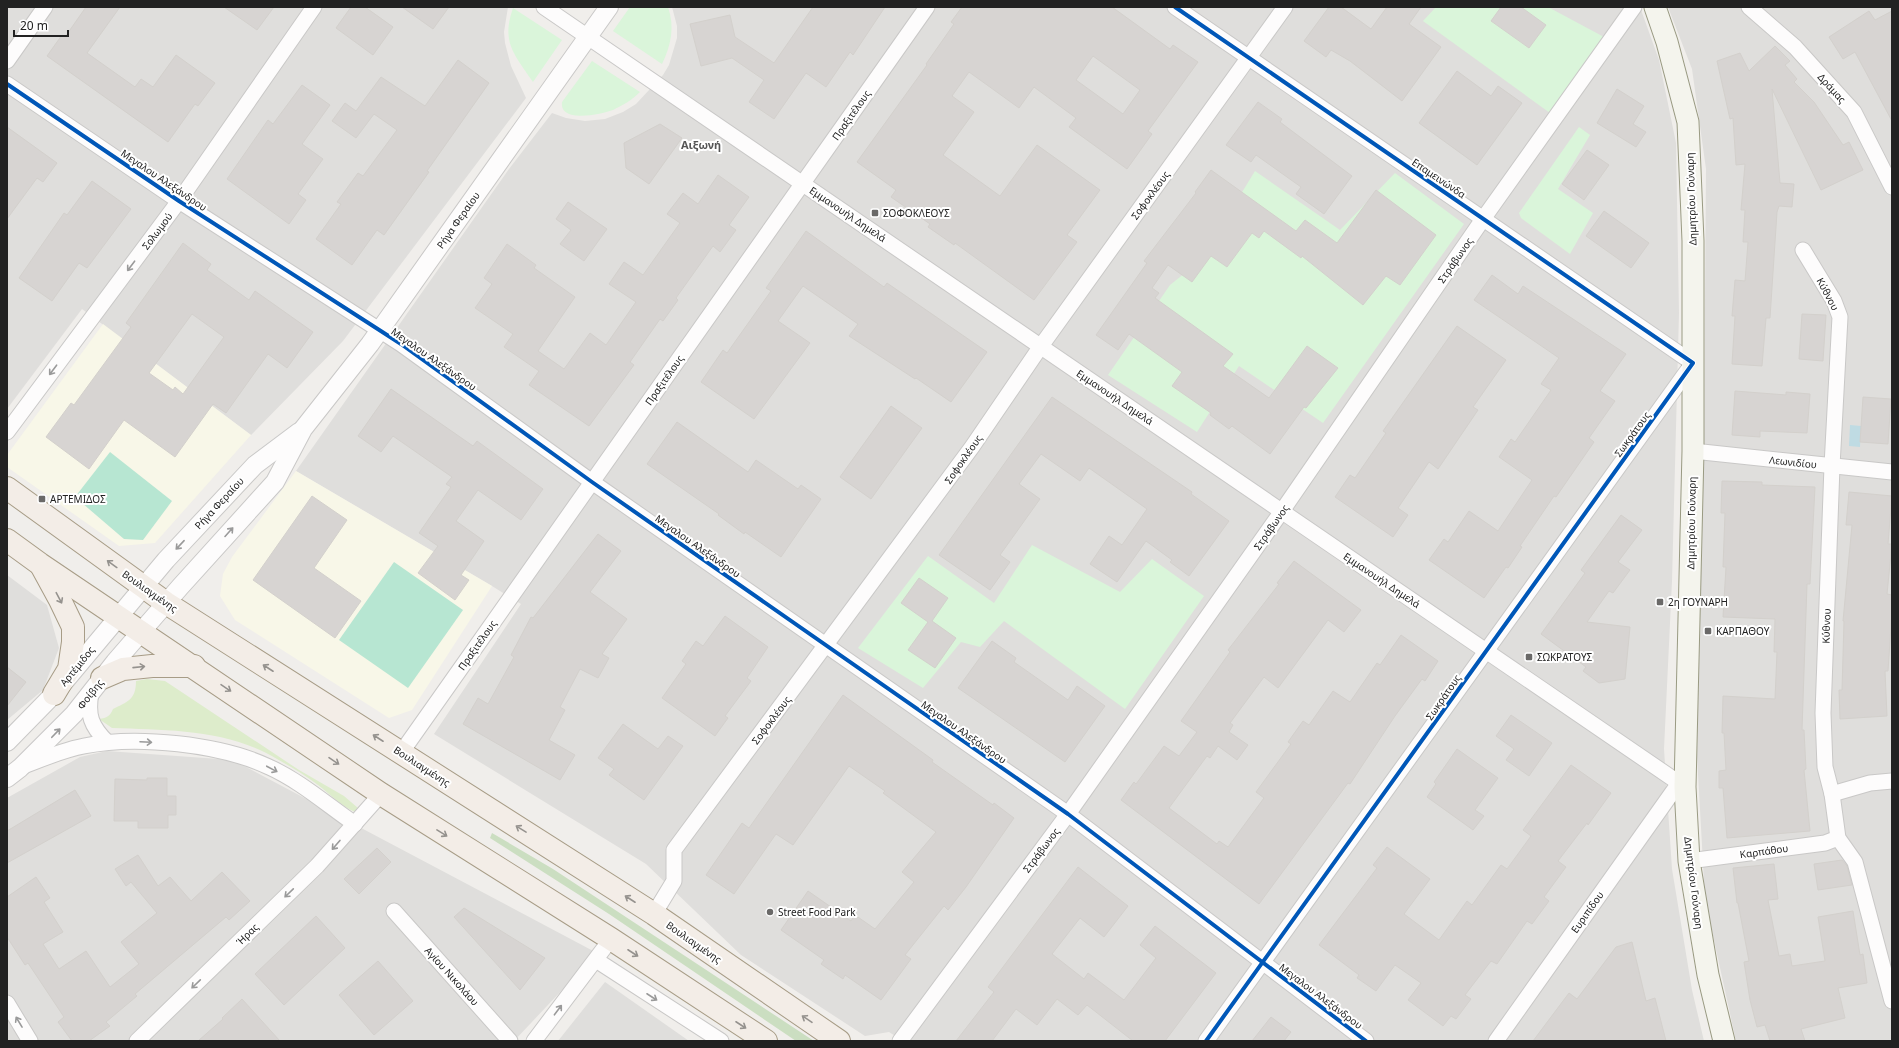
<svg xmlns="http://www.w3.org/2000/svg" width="1899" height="1048" font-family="'Noto Sans',sans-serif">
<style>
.residential{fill:#dfdedc}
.education{fill:#f8f7e8}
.grass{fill:#ddeccb}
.forest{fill:#cbdec1}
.park{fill:#daf5da}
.pitch{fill:#b7e6d2}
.water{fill:#bfdbe3}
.building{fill:#d7d4d2;stroke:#d3d0cc;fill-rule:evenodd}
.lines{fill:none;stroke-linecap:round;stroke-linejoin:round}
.minor-casing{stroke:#c9c8c7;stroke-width:17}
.tertiary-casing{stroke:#c9c8c7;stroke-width:20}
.secondary-casing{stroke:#999a82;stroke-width:23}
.primary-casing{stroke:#a79c86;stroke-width:24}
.minor{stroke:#fdfcfc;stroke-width:15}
.tertiary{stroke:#fdfcfc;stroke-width:18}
.secondary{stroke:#f4f4ed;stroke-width:21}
.primary{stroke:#f3ede7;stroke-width:22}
.cycleway-casing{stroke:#fff;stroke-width:6}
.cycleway{stroke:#0057b8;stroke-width:4}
.oneway{stroke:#9a9a9a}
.oneway2{stroke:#95928e}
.poi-dot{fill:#6a6968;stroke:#fff;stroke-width:1.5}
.labels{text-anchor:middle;stroke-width:4;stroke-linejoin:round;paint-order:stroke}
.street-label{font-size:10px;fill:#222;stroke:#fff}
.poi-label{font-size:10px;fill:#222;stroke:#fff;text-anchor:start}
.neighbourhood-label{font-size:11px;font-weight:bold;fill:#555;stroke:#fff}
</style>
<rect width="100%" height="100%" fill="#f0eeeb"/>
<!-- residential -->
<g class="residential">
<path d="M7,7h501l-4,25 1,11 6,23 15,32 -183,243 -92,94 -169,-126 -75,100z"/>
<path d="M672,7h968l19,53 17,83 3,170 -7,268 -8,168 8,120 20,121 12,51h-801l-14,-9 -24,4 -124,-81 -95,-91 -212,-130 87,-130 -29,-18 -196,-115 213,-302 43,-56 14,5 19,3 20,-2 18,-7 13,-8 27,-29 6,-10 8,-27v-12z"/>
<path d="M1668,7h224v1034h-156l-31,-142 -8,-143 7,-318 2,-269 -14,-100z"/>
<path d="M7,575l40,30 12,43 -16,42 -36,30z"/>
<path d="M107,751l126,9 364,193 -83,88h-507v-243l73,-41z"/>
<path d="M605,982l84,59h-131z"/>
</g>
<!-- education -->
<g class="education">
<path d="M103,324l148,111 -96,108 -36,3 -112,-79v-12z"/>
<path d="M296,471l196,115 -80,124 -23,8 -154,-98 -15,-24 3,-22 9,-17z"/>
</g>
<!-- grass -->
<path class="grass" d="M147,679l18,2 134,89 45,26 14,12 -3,4c-14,-6 -25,-18 -37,-27 -13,-10 -27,-18 -41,-26 -49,-30 -110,-29 -165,-31l-13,-9c8,-1 11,-3 14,-10 14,-7 23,-9 23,-28z"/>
<!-- forest -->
<path class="forest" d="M492,833l61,36 261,172h-18l-187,-127 -119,-76z"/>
<!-- park -->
<g class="park">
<path d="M630,7h38c7,20 3,38 -6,57l-49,-33z"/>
<path d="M1436,7h112l56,30 -54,76 -127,-92z"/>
<path d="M513,8l49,32 -29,42c-19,-28 -32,-40 -20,-74z"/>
<path d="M592,61l48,31c-8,8 -17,13 -27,18 -11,4 -54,14 -51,-8z"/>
<path d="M1579,127l11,8 -32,54 35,24 -23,41 -49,-36 -2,-5z"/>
<path d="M1255,171l85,59 55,-57 69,51 -141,199 -84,-57 -42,66 -89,-57 62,-90 30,-24z"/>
<path d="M1032,545l88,47 32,-33 52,37 -79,113 -121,-88 -24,26 -19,-5 -38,46 -65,-40 70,-92 66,47z"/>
</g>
<!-- pitch -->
<g class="pitch">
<path d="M110,452l62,49 -29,39 -19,-1 -49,-42z"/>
<path d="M394,562l69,48 -55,78 -69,-48z"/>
</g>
<!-- water -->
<path class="water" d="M1850,425l11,1 -1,21 -11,-1z"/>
<!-- building -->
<g class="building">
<path d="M86,7h34l-33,46 48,34 6,-8 12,8 23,-32 39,28 -17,23 -3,-2 -27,38 -121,-86 15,-21 3,2z"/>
<path d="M224,7h50l-17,23z"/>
<path d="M351,7h14l28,20 -20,28 -37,-27z"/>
<path d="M402,7h47l-16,22z"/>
<path d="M813,7h72l-32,48 -3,-3 -24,35 -20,-14 -32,46 -25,-17 15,-22 -32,-22 -31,8 -11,-42 40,-9 5,22 39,26z"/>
<path d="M962,7h150l58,42 3,-4 25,17 -50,69 4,3 -25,35 -58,-42 7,-9 -42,-31 -15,21 -50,-36 -17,24 22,16 -31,43 57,41 37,-51 63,45 -33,45 10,7 -43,58 -79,-57 -1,2 -26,-18 2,-3 -39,-27 5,-7 -39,-28 70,-97 -1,-1 28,-40 -3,-2zM1093,56l47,34 -17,24 -47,-34z"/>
<path d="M1329,7h12l30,22 16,-22h34l-12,17 32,23 -39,54 -52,-40 -19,-11 -5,7 -22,-16z"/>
<path d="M1501,7h20l25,18 -17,23 -38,-27z"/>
<path d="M1869,11l6,9 17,-9v110l-37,-69 -12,7 -14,-22z"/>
<path d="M1775,46l15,15 -5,4 12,14 -3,3 20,20 29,43 6,-3 14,28 -42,20 -49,-101 8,94 14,1 -2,23 -13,-1 -2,6 -7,106h-4l-4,48 -30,-2 3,-48h-3l3,-36 10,1 3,-39h-5l2,-32h-4l4,-46 -9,1 -3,-47 -3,1 -13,-58 23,-8 9,18z"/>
<path d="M458,60l31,23 -62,88 2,1 -45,63 -7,-5 -25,35 -36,-26 25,-35 -4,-2 21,-29 5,3 34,-46 -23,-16 -18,24 -24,-17 13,-18 11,8 25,-34 44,29z"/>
<path d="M1457,71l34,25 7,-10 24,17 -45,62 -58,-42z"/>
<path d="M302,85l28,20 -28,39 21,15 -25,35 8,6 -17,24 -62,-45 41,-59 5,4z"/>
<path d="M1617,89l27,17 -11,18 13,8 -10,15 -39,-24z"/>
<path d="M1258,102l24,17 -2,3 72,54 -28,38 -28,-20 5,-7 -45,-32 -5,7 -25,-17z"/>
<path d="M660,124l22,14 -33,46 -23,-16 -2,-25z"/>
<path d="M7,127l50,36 -14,19 -6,-4 -30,41z"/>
<path d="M1587,150l22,15 -25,35 -22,-16z"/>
<path d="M1211,170l85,61 9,-11 32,23 39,-53 60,45 -36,50 -14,-9 -23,29 -61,-49 -1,2 -37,-27 -5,7 -7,-5 -25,34 -16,-11 -19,26 -24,-17 -16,23 7,5 -4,5 78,56 -10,12 46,32 38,-52 31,22 -32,40 -2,-1 -34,47 -38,-28 -3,3 -19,-14 1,-2 -39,-27 10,-14 -53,-38 -11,16 -22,-15 51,-72 -3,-2 52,-68 -1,-1z"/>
<path d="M718,175l31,22 -20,28 7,5 -16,22 -7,-6 -37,52 2,2 -15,21 -3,-2 -30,43 4,3 -45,61 -60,-41 10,-14 -35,-24 9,-13 -38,-26 17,-24 -8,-6 23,-34 29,21 -2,3 41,29 -37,54 26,18 26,-36 16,12 30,-43 -27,-18 15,-22 19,13 37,-52 -13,-9 16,-21 15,11z"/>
<path d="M92,181l39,28 -44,59 -8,-5 -27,38 -33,-23 45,-65 3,2z"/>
<path d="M568,202l39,27 -23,32 -24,-17 11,-14 -15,-11z"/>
<path d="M1604,211l45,32 -18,25 -45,-32z"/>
<path d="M806,231l78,56 3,-4 100,69 -36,50 -35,-24 -1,1 -66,-43 9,-12 -55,-38 -25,35 32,22 -56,76 -53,-37 22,-32 4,3 44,-62 -5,-3z"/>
<path d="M183,243l28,21 -4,6 42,30 6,-9 58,41 -26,36 -19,-14 -42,59 -13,-9 -38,53 -51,-37 -35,49 -43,-32 25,-34 3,2 57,-78 -5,-4zM192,314l32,23 -41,57 -8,-7 -2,3 -24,-17z"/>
<path d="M1492,275l26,19 5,-8 103,68 -26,37 15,10 -26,37 5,4 -38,55 -2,-1 -34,50 2,1 -14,21 -2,-1 -22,31 -55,-38 15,-21 4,3 21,-31 29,20 34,-51 -33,-23 12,-18 4,3 36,-52 -10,-6 18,-26 -85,-58z"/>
<path d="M1802,314l24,1 -3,46 -24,-2z"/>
<path d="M1457,326l49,34 -33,47 5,3 -40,59 -9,-7 -31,46 10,7 -15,22 -58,-40 15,-22 5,3 31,-45 -3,-2z"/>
<path d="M391,389l82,57 4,-5 66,48 -22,31 -43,-30 -22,31 28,20 -23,34 8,5 -14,20 -37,-27 20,-27 -19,-13 32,-46 -5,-3 6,-7 -59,-41 -12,16 -23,-16z"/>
<path d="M1735,391l51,4v-3l24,2 -3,39 -47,-2v6l-28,-2z"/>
<path d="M1052,397l140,95 -1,2 38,27 -40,55 -19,-14 2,-2 -26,-19 -29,41 -27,-18 19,-28 13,9 25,-36 -58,-41 -9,13 -39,-27 -22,30 21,15 -40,56 10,7 -20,28 -51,-35z"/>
<path d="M1863,397l28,2 -3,45 -28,-2z"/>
<path d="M891,406l31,22 -51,71 -31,-22z"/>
<path d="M677,422l71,50 8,-12 42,29 3,-4 20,14 -40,58 -36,-25 -1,2 -26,-19 1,-1 -72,-50z"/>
<path d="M1722,481l40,1v3l53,2 -5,97h-3l-5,146h2l2,39 -2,1 6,61 -83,7 -4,-50h-4v-17l7,-1 -2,-37h-2l1,-37 52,3 2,-47h-3l1,-33 -52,-2 3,-50h-3l2,-54h-4z"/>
<path d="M1849,492l43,4 -4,48h4l-5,50 5,1v17l-4,59h-3l2,45 -47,3 -1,-29h3l2,-69h-1l9,-96h-6z"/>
<path d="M312,496l35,24 -33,48 47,33 -26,37 -82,-58z"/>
<path d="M1621,515l21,15 -24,32 12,8 -17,23 -4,-2 -22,31 43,5 -5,52 -26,4 -16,-12 3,-4 -45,-33 44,-61 -4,-3z"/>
<path d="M598,534l23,17 -31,41 37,27 -25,35 7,4 -11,20 -18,-9 -20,38 5,3 -16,30 26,15 -15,25 -97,-56 15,-26 10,6 26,-47 -3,-2 20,-38 2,1z"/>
<path d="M1294,561l67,49 -17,22 -16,-12 -50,68 -14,-11 -34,46 3,2 -4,7 19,13 -11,15 -19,-14 -8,12 -3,-2 -38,52 48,36 2,-3 9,6 36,-49 -8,-6 35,-48 -3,-2 15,-21 6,4 24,-34 17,11 27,-39 3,2 21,-30 37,26 -13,20 -3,-2 -27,37 -45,68 -2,-1 -89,121 -138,-104 13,-18 2,2 28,-38 15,10 18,-24 -16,-11 49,-69 -2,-2 51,-66 -2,-1z"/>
<path d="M919,578l29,20 -16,23 24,17 -21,30 -27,-18 20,-28 -27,-19z"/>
<path d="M725,616l43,31 -21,31 4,3 -26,35 3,2 -13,18 -53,-38 24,-34 -4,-3 14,-20 7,5z"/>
<path d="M992,641l24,17 -2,4 54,38 9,-14 28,20 -40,56 -107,-74z"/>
<path d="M7,667l19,15 -19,24z"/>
<path d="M843,695l90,65 -1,2 61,43 1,-2 20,15 -48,69 -18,23 -4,-4 -39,49 6,4 -30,41 -36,-25 -2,4 -22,-15 3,-4 -43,-30 27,-39 43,30 4,-6 20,14 39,-47 -12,-10 34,-40 -53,-39 2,-2 -36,-25 -56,79 -17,-11 -42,60 -28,-19 36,-52 7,5z"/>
<path d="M1511,715l41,28 -23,33 -23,-16 8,-11 -18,-13z"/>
<path d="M623,724l35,25 10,-13 15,10 -39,54 -35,-25 5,-6 -16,-11z"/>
<path d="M1457,749l41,29 -23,32 9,6 -11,14 -46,-33 9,-13 -2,-2z"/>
<path d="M1571,765l40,28 -23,32 -1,-2 -29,38 8,6 -22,30 5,4 -17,23 -5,-3 -30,43 -6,-3 -26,34 6,4 -15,20 -5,-3 -8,10 -35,-26 13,-17 -26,-18 -19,26 -19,-13 2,-3 -40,-30 58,-77 -4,-3 14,-18 43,32 -26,35 35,26 28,-39 5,4 29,-40 6,4 24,-33 -8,-6z"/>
<path d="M147,778h20v18h9v19h-8v13h-30v-7h-24l1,-42 32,1z"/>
<path d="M75,790l16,26 -84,47v-32z"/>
<path d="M377,848l14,14 -32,32 -15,-15z"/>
<path d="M138,855l20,31 12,-9 21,24 31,-29 28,29 -21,19 -3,-3 -91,77 2,2 -31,26 4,4 -21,15h-17l-14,-19 6,-5 -36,-54 -3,2 -18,-28v-40l29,-20 14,21 -6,4 19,30 -20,12 16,25 27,-18 24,36 29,-23 -18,-22 36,-29 -26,-31 -5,4 -11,-17z"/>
<path d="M1842,860l5,6 5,19 -34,5 -4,-26z"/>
<path d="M1774,864l4,35 -10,1 11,56 11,-2 2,12 33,-5 -7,-44 35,-6 7,44 3,-1 4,29 -29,5 7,30 -44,11 4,12h-35l-5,-16 -8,2 -7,-27 -6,-38 5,-1 -11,-58h-1l-4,-35z"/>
<path d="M1078,867l50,39 -24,31 -24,-19 -28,36 32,25 4,-6 36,27 32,-42 -16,-13 15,-19 61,47 -51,68h-32l-46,-36 -9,10 -21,-16 -20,26 -21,-16 -24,32h-36l38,-49 -6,-5z"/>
<path d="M464,908l81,50 -25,32 -66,-73z"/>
<path d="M316,916l29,32 -61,57 -29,-31z"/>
<path d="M1632,942l14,59 9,-3 11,43h-133l36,-48 8,6 39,-52z"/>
<path d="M378,961l35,40 -39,34 -35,-40z"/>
<path d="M242,999l38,42h-82l25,-22 -1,-1z"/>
<path d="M1271,1017l20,15 -7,9h-32z"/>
</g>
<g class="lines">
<defs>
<g id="minor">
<path d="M544,7l1141,780"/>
<path d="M1175,7l518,356 -487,678"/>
<path d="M1749,7l46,40 59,65 38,75"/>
<path d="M7,61l38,-54"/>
<path d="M7,84l172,117 222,143 191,138 476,332 298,227"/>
<path d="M1803,250l31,51 6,16 -8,149 -9,247 2,54 7,27 6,44 17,24 37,139"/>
<path d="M7,432l172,-231 135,-194"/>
<path d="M1693,451l199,21"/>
<path d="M91,693c-4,22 0,33 16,49"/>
<path d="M401,753l526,-746"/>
<path d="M24,766c20,-8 39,-16 60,-20 52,-11 137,-2 185,21 31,14 57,37 86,57"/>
<path d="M1832,794l38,-11 22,-2"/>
<path d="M1689,861l136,-18 13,-5"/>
<path d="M394,911l116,130"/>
<path d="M654,914l20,-33v-31l298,-403 69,-101 244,-339"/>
<path d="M596,960l125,81"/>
<path d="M7,1003l23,38"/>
<path d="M137,1041l180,-175 64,-72"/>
<path d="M534,1041l77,-102"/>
<path d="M900,1041l168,-227 214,-303 201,-292 151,-212"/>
<path d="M1496,1041l183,-258"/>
</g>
<g id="tertiary">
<path d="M7,742l47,-48 112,-134 89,-95 44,-33"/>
<path d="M7,778l13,-10 54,-54 41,-52 65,-75 95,-105 28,-53 67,-85 239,-337"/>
</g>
<path id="secondary" d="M1655,7l12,35 21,80 5,119v210l-8,336 4,74 19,114 16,66"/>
<g id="primary">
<path d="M7,488l159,115 488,311 185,127"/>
<path d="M7,540l33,24 341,230 230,145 155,102"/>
<path d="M42,567l18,33 13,27v15l-4,27 -15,25"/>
<path d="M102,678l21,-9 29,-3h42"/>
</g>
</defs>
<!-- minor casing -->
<use href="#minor" class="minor-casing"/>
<!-- tertiary casing -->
<use href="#tertiary" class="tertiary-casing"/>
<!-- secondary casing -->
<use href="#secondary" class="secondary-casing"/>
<!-- primary casing -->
<use href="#primary" class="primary-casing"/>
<!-- minor -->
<use href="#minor" class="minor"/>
<!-- tertiary -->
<use href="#tertiary" class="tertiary"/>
<!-- secondary -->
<use href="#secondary" class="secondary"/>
<!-- primary -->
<use href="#primary" class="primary"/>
<defs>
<g id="cycleway">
<path d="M1175,7l518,356 -487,678"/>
<path d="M7,84l172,117 222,143 191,138 476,332 298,227"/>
</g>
</defs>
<!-- cycleway casing -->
<use href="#cycleway" class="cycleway-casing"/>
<!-- cycleway -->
<use href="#cycleway" class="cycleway"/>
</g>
<!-- one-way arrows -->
<defs><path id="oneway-shaft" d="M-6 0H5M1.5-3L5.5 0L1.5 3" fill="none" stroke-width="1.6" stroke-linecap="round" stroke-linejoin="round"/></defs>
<g class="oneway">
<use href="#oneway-shaft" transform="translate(131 266) rotate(127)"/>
<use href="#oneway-shaft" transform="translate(53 370) rotate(127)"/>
<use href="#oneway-shaft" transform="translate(229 532) rotate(-48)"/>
<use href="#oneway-shaft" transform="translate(180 545) rotate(133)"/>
<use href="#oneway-shaft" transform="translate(56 733) rotate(-46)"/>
<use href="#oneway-shaft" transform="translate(146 742) rotate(3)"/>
<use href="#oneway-shaft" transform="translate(272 769) rotate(28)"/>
<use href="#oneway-shaft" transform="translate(336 845) rotate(131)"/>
<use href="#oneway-shaft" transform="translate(289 893) rotate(136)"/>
<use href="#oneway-shaft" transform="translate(196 984) rotate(136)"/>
<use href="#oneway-shaft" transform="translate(652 997) rotate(33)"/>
<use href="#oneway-shaft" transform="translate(558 1010) rotate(-53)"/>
<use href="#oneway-shaft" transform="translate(19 1022) rotate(-121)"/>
</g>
<g class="oneway2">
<use href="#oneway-shaft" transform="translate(112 564) rotate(-144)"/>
<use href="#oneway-shaft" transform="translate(59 598) rotate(62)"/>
<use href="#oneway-shaft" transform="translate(139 667) rotate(-6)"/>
<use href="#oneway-shaft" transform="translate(268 668) rotate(-147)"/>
<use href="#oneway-shaft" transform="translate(226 688) rotate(34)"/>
<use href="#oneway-shaft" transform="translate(378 738) rotate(-147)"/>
<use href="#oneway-shaft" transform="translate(334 761) rotate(34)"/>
<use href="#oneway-shaft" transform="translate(521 829) rotate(-148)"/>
<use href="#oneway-shaft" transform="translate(442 833) rotate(32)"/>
<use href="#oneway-shaft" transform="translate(630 899) rotate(-147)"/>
<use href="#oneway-shaft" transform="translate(633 953) rotate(33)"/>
<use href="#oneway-shaft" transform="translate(807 1019) rotate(-146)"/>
<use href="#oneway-shaft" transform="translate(741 1025) rotate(33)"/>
</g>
<!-- markers -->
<g class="poi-dot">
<rect x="871" y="209" width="8" height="8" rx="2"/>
<rect x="38" y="495" width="8" height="8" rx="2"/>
<rect x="1656" y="598" width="8" height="8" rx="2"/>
<rect x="1704" y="627" width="8" height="8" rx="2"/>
<rect x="1525" y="653" width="8" height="8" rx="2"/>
<circle cx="770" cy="912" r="4"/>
</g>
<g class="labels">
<!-- street labels -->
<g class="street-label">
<text transform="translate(1832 88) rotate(48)" y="4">Δράμας</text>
<text transform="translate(851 115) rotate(-55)" y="4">Πραξιτέλους</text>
<text transform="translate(1439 178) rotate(34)" y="4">Επαμεινώνδα</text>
<text transform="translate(164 180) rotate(34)" y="4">Μεγαλου Αλεξάνδρου</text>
<text transform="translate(1150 195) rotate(-54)" y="4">Σοφοκλέους</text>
<text transform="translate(1691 199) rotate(-92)" y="4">Δημητρίου Γούναρη</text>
<text transform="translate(848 214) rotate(34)" y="4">Εμμανουήλ Δημελά</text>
<text transform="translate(458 220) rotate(-55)" y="4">Ρήγα Φεραίου</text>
<text transform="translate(157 231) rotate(-53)" y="4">Σολωμού</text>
<text transform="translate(1455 260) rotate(-55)" y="4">Στράβωνος</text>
<text transform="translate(1828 294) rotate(62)" y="4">Κύθνου</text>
<text transform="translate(434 359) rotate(35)" y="4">Μεγαλου Αλεξάνδρου</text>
<text transform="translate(664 380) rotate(-55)" y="4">Πραξιτέλους</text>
<text transform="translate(1115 397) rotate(34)" y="4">Εμμανουήλ Δημελά</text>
<text transform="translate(1632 434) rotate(-54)" y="4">Σωκράτους</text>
<text transform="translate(963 459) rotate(-55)" y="4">Σοφοκλέους</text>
<text transform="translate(1793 462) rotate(6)" y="4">Λεωνιδίου</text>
<text transform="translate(219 503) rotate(-47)" y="4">Ρήγα Φεραίου</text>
<text transform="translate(1691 523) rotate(-89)" y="4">Δημητρίου Γούναρη</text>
<text transform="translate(1271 527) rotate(-55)" y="4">Στράβωνος</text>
<text transform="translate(698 546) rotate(35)" y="4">Μεγαλου Αλεξάνδρου</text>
<text transform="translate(1382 580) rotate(34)" y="4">Εμμανουήλ Δημελά</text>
<text transform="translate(150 591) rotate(35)" y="4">Βουλιαγμένης</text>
<text transform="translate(1826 626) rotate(-88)" y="4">Κύθνου</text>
<text transform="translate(477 645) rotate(-55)" y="4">Πραξιτέλους</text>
<text transform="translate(77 666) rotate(-51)" y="4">Αρτέμιδος</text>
<text transform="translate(90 694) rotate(-52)" y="4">Φοίβης</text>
<text transform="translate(1443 697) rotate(-55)" y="4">Σωκράτους</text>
<text transform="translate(771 720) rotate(-53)" y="4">Σοφοκλέους</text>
<text transform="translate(964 732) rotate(35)" y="4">Μεγαλου Αλεξάνδρου</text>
<text transform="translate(422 766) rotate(33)" y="4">Βουλιαγμένης</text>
<text transform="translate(1041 850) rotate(-53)" y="4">Στράβωνος</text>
<text transform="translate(1764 851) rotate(-8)" y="4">Καρπάθου</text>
<text transform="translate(1694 883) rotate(83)" y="4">Δημητρίου Γούναρη</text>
<text transform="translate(1587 912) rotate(-55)" y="4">Ευριπίδου</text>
<text transform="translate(247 934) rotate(-44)" y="4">Ήρας</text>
<text transform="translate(694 942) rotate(35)" y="4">Βουλιαγμένης</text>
<text transform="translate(452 976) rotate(48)" y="4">Αγίου Νικολάου</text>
<text transform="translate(1321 996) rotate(37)" y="4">Μεγαλου Αλεξάνδρου</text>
</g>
<!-- poi labels -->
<g class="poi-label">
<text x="883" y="217">ΣΟΦΟΚΛΕΟΥΣ</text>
<text x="50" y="503">ΑΡΤΕΜΙΔΟΣ</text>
<text x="1668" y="606">2η ΓΟΥΝΑΡΗ</text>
<text x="1716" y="635">ΚΑΡΠΑΘΟΥ</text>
<text x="1537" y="661">ΣΩΚΡΑΤΟΥΣ</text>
<text x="778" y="916">Street Food Park</text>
</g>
<!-- neighbourhood labels -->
<g class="neighbourhood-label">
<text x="701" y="149">Αιξωνή</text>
</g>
</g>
<!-- border -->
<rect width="1899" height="1048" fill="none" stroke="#222222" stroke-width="16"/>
<!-- scale -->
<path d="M14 30v6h54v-6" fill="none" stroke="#222222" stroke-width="2"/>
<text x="20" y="30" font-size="12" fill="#222222" stroke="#ffffff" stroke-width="3" paint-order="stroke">20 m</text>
</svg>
